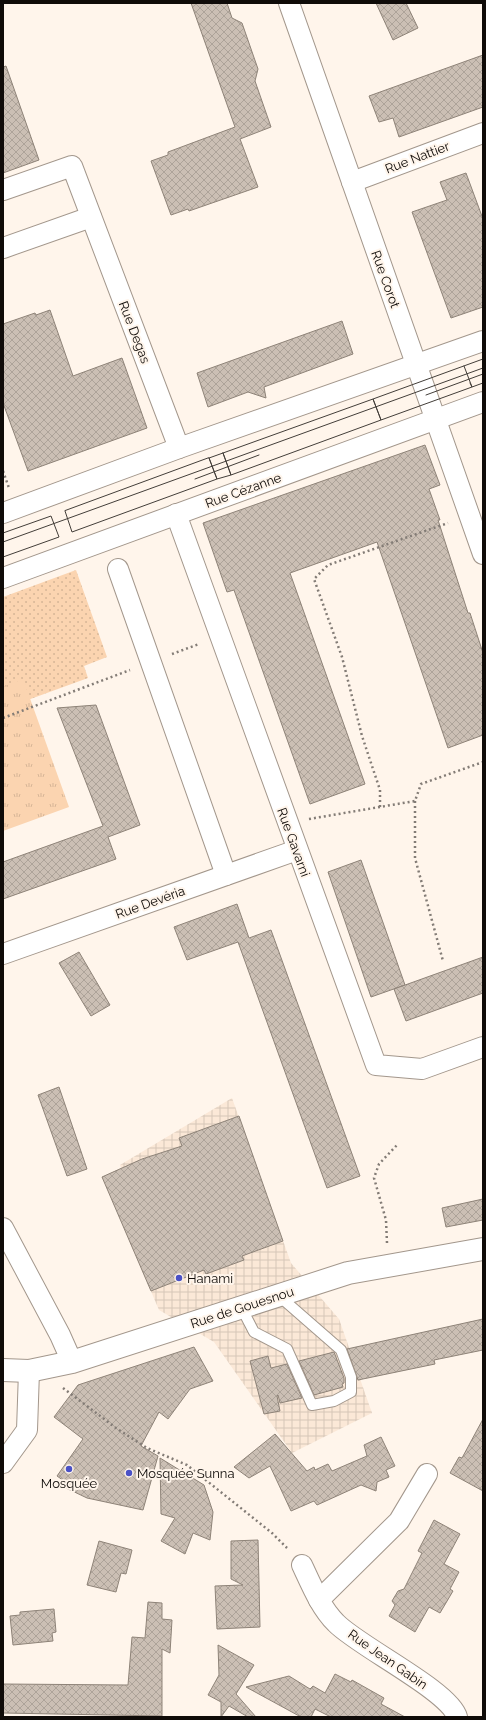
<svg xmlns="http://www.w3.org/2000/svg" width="486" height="1720" font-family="Raleway,sans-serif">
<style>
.industrial{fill:url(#industrial-grid)}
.grass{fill:url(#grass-dots)}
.park{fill:url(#park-tufts)}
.building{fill:url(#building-cross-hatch);stroke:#8e8378}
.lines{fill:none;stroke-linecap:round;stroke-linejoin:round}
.service-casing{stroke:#a3978c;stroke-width:12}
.minor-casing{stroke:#a3978c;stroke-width:22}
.tertiary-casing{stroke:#a3978c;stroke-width:24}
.path{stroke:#837c76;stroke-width:2.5;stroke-dasharray:2 3;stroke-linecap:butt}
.service{stroke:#fff;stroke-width:10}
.minor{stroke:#fff;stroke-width:20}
.tertiary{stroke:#fff;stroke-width:22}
.tram{stroke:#433e39;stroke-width:1}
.poi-dot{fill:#4a51c6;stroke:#fff5eb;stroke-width:1.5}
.labels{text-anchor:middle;stroke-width:4;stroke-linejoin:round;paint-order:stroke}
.street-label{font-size:13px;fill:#0f0b08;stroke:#fff5eb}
.poi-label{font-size:13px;fill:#0f0b08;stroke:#fff5eb;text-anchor:start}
</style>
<defs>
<pattern id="industrial-grid" width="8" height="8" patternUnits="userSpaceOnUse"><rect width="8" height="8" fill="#fbe8d7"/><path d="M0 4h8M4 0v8" fill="none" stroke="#d6c6b7"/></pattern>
<pattern id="grass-dots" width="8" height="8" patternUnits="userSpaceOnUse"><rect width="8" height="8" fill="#fbd4b0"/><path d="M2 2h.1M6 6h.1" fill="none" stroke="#d6b596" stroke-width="1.8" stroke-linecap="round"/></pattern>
<pattern id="park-tufts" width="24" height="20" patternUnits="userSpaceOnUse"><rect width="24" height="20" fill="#fbd4b0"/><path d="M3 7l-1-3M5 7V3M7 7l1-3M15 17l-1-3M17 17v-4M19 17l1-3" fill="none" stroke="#d6b596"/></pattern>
<pattern id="building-cross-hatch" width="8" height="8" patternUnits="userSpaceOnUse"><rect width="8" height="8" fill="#cbbfb4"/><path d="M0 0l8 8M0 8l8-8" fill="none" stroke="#ada399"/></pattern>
</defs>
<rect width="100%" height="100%" fill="#fff5eb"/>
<!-- industrial -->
<path class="industrial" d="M232,1098l59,165 48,56 33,94 -80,40 -78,-111 -55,-32 -57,-133 19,-9 -1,-3z"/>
<!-- grass -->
<path class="grass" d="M76,570l31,87 -23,9 4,12 -85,31v-112z"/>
<!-- park -->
<path class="park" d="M23,679l46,128 -66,24v-144z"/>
<!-- building -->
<g class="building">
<path d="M191,3h36l5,15 10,5 16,46 -3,12 16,46 -31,12 18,48 -69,24 -1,-2 -17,6 -20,-54 17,-6v-3l67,-25z"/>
<path d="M376,3h30l12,25 -25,12z"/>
<path d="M483,55v52l-84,30 -6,-19 -14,4 -10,-26z"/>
<path d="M6,66l33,94 -36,13v-106z"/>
<path d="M466,173l17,46v88l-32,11 -39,-106 35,-12 -7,-18z"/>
<path d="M50,310l23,66 49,-18 25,70 -119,43 -25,-68v-79l32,-11 1,2z"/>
<path d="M342,321l11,33 -89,33 2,11 -18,-6 -40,15 -11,-34z"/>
<path d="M425,445l15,40 -11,4 11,31h-2l30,93h2l13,40v82l-35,13 -71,-206 -87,31 75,211 -55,20 -76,-214 -7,2 -24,-69z"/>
<path d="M96,705l44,120 -32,12 8,22 -113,40v-37l100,-36 -46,-118z"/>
<path d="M361,860l44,125 -34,12 -43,-125z"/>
<path d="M237,904l12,34 22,-8 89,246 -33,12 -89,-246 -51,18 -13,-33z"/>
<path d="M79,952l31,53 -19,11 -32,-53z"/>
<path d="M483,957v36l-77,28 -12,-32z"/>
<path d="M59,1087l28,82 -20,7 -29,-81z"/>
<path d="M239,1116l44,125 -41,15 2,4 -38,14 -2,-4 -53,21 -49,-114 40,-18 40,-13 -3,-8z"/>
<path d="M483,1199v21l-37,7 -4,-19z"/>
<path d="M483,1319v31l-49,10 1,4 -77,16 -11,-31z"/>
<path d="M194,1347l19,34 -23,8 -22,30 -9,-7 -18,34 17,10 -15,54 -56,-12 -23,-11 3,-4 -10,-7 26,-37 -29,-22 24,-32z"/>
<path d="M334,1352l10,26v5l-2,1 1,3 -29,8 -15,-34z"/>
<path d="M268,1356l3,12 16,-4 15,34 -22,5 -2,-8 -1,1 3,15 -16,3 -14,-53z"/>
<path d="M483,1419v72l-33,-18 9,-16 3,1z"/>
<path d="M275,1434l32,37 7,-4 1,3 13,-6 4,7 35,-15 -3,-11 17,-8 14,29 -9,4 3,7 -12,5 -1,9 -15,-6 -44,20 -3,-4 -23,10 -21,-45 -21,12 -15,-11z"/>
<path d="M160,1458l44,27 9,27 -3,28 -17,-7 -8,21 -24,-13 14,-23 -14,-4z"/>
<path d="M434,1520l26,14 -16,30 15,8 -9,17 3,2 -13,22 -11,-6 -14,25 -26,-16 6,-11 -3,-4 6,-10 6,-2 18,-36 -4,-2z"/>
<path d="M258,1540l2,87 -43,2 -2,-43 28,-1 -12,-6v-38z"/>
<path d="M99,1541l33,9 -6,24 -5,-1 -5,19 -29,-7z"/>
<path d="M148,1602l14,1v16l10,1 -2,33 -8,-4v67l-159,-3v-29l125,1 4,-48 13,1z"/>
<path d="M54,1609l2,23 -4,1 1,8 -40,4 -3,-29 10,-1v-3z"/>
<path d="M218,1645l36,20 -18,29 20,23h-8l-19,-11 -8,11v-15l-13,-7 11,-20z"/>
<path d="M335,1674l16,8 1,-2 32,18 -3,6 24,13h-74l-16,-8 -4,8h-10l-55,-30 43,-11 21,13 3,-3 12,7z"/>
</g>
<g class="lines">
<defs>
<path id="service" d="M241,1307l13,25 33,17 25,56 22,-4 17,-9v-15l-10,-27 -63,-55"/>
<g id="minor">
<path d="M289,3l194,551"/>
<path d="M352,182l131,-49"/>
<path d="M3,190l69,-24 107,282"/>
<path d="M3,248l88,-31"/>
<path d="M3,513l176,-65 304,-107"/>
<path d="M176,514l200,551 46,4 61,-22"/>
<path d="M118,569l108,306"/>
<path d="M3,578l480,-176"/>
<path d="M3,954l294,-104"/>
<path d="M3,1228l57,107 12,27"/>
<path d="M3,1463l24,-33 2,-59"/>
<path d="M302,1565c9,19 18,42 34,58 22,23 114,68 121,94"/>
<path d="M319,1600l80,-79 28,-47"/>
</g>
<path id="tertiary" d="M3,1370l26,1 43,-9 276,-89 135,-24"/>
</defs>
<!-- service casing -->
<use href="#service" class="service-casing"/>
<!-- minor casing -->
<use href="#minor" class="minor-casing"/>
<!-- tertiary casing -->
<use href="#tertiary" class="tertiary-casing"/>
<!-- path -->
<g class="path">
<path d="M3,471l6,17"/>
<path d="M172,654l27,-10"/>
<path d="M3,718l127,-48"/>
<path d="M415,801v57l28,103"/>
<path d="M380,807v-17l-18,-54 -20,-79 -28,-78 14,-14 120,-42"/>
<path d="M309,819l106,-18 6,-17 62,-22"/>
<path d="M387,1243l-1,-23 -12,-42 5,-14 18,-19"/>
<path d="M63,1388l53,40 31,20 40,17 85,68 15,15"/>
</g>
<!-- service -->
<use href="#service" class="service"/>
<!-- minor -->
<use href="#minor" class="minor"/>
<!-- tertiary -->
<use href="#tertiary" class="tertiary"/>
<!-- tram -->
<g class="tram">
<path d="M464,366l8,21 -91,33 -8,-21 110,-40"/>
<path d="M470,383l2,4 11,-4"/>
<path d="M426,395l57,-21"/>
<path d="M223,453l8,22 -14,4 -8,-21 14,-5 150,-54 8,21 -150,55 -8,-22"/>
<path d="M209,458l8,21 -145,53 -7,-21z"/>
<path d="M195,479l64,-24"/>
<path d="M3,533l48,-17 8,21 -56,20"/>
<path d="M3,542l480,-174"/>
</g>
</g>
<!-- markers -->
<g class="poi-dot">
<circle cx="179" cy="1278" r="4"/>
<circle cx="69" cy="1469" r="4"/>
<circle cx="129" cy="1473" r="4"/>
</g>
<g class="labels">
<!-- street labels -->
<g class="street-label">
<text transform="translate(417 157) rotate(-21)" y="5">Rue Nattier</text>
<text transform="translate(386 279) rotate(70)" y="5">Rue Corot</text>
<text transform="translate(135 332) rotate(69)" y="5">Rue Degas</text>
<text transform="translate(243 490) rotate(-20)" y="5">Rue Cézanne</text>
<text transform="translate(294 842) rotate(70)" y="5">Rue Gavarni</text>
<text transform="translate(150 902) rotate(-20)" y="5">Rue Devéria</text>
<text transform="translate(242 1307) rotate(-18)" y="5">Rue de Gouesnou</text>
<text transform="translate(388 1659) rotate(35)" y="5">Rue Jean Gabin</text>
</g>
<!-- poi labels -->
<g class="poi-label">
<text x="187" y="1283">Hanami</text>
<text x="137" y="1478">Mosquée Sunna</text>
<text x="69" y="1488" text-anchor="middle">Mosquée</text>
</g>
</g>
<!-- border -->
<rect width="486" height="1720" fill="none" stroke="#0f0b08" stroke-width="8"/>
</svg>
